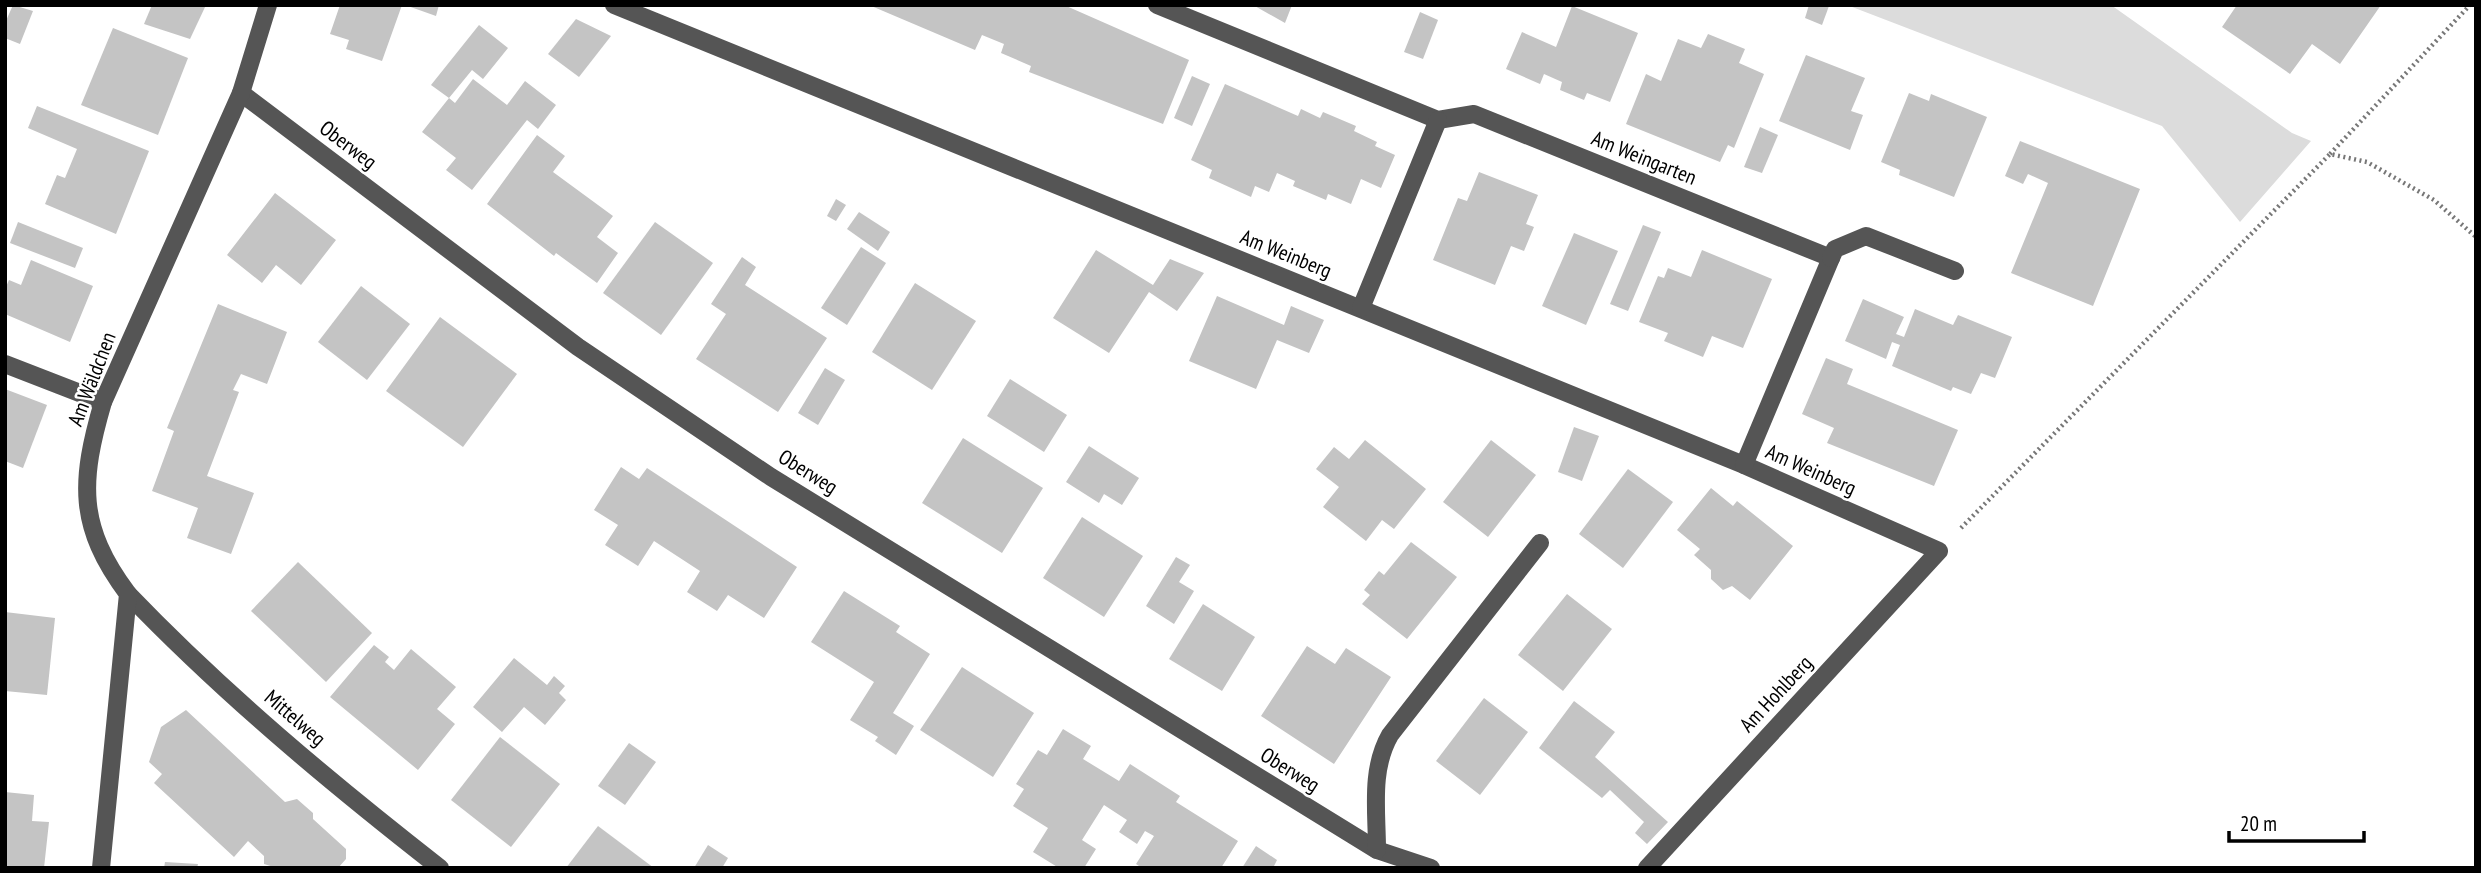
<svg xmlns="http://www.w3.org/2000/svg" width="2481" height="873" font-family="'PT Sans Narrow',sans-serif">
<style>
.green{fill:#dcdcdc}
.building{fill:#c4c4c4}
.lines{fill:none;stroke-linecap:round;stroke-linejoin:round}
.path{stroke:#777;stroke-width:4.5;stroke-dasharray:2 3.5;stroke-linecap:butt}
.minor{stroke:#555;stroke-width:18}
.labels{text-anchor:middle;stroke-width:5;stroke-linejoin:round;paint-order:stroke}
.street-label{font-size:21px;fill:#000;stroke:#fff}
</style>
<rect width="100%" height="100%" fill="#fff"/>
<!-- green -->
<path class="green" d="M1847,5h264l181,128 19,8 -71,81 -78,-96z"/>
<!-- building -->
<g class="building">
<path d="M13,5l20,6 -13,33 -15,-6v-15z"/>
<path d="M152,5h54l-16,34 -46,-15z"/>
<path d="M340,5h62l-20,56 -36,-12 3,-9 -19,-6z"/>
<path d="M405,5h34l-3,11z"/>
<path d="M869,5h195l125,55 -26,64 -134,-52 2,-6 -30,-13 3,-9 -22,-9 -7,15z"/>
<path d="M1253,5h39l-7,18z"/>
<path d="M1809,5l20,1 -7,19 -17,-7z"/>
<path d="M2237,5h144l-41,59 -28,-20 -22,30 -68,-47z"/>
<path d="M1572,6l66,27 -28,69 -23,-9 -3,7 -24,-10 2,-8 -18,-8 -4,10 -34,-15 16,-37 34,15z"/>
<path d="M1420,12l18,8 -15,39 -19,-7z"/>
<path d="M576,19l35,17 -32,41 -31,-23z"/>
<path d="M479,25l29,23 -25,31 -11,-9 -23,28 -18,-13z"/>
<path d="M113,28l75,30 -30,77 -77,-30z"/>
<path d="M1708,34l37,15 -6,14 25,11 -30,74 -6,-3 -8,17 -94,-38 20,-50 15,7 17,-42 23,9z"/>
<path d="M1806,55l59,23 -14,33 12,4 -13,35 -71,-29z"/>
<path d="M1192,76l18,8 -18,42 -18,-8z"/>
<path d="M473,79l34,26 18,-24 31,24 -18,24 -11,-9 -55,70 -26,-20 10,-12 -34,-26 27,-34 6,5z"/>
<path d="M1225,84l73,32 3,-7 19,9 3,-6 33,14 -2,5 23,11 -2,4 20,9 -14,33 -20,-9 -10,25 -23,-10 -2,6 -33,-14 2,-5 -18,-8 -8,19 -14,-6 -4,11 -42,-19 3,-8 -21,-10z"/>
<path d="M1909,93l20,8 2,-7 56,23 -33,80 -55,-22 1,-5 -19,-8z"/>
<path d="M37,106l112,45 -33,83 -71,-30 12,-29 8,3 12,-29 -49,-21z"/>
<path d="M1760,127l18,8 -16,38 -18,-6z"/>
<path d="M537,135l28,21 -12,16 60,44 -16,21 21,16 -21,30 -41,-30 -2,3 -67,-52z"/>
<path d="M2020,141l120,48 -47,117 -82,-33 37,-90 -20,-9 -5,10 -18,-8z"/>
<path d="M1479,172l59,23 -12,29 8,3 -10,24 -13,-5 -16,39 -62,-25 25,-62 9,3z"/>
<path d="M275,193l61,47 -35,45 -25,-20 -14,18 -35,-28z"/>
<path d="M836,199l10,6 -10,16 -9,-5z"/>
<path d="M859,212l31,20 -12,19 -31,-22z"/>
<path d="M18,222l65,26 -8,20 -65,-25z"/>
<path d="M655,222l58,41 -52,72 -58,-42z"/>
<path d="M1643,225l18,7 -33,79 -18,-7z"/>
<path d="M1574,233l44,18 -32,74 -44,-19z"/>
<path d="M861,247l25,16 -39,62 -26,-17z"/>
<path d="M1096,250l57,35 17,-26 34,14 -27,38 -28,-19 -40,61 -56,-35z"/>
<path d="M1702,250l70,29 -29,69 -31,-12 -9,21 -39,-16 4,-8 -29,-11 19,-46 6,2 4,-10 23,9z"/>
<path d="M742,257l14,10 -11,18 82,53 -49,74 -82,-53 30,-45 -15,-10z"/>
<path d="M31,260l62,26 -23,56 -65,-28v-25l4,-9 12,5z"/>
<path d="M915,283l61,38 -44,69 -60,-38z"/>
<path d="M361,286l49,38 -43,56 -49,-38z"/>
<path d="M1217,296l67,29 7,-19 33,14 -15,33 -32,-13 -21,49 -67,-28z"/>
<path d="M1863,299l41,18 -8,17 8,3 11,-28 38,16 5,-10 54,22 -17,41 -14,-5 -10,21 -18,-7 -2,4 -59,-25 8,-21 -8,-3 -6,17 -41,-18z"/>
<path d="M218,304l69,28 -20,52 -26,-10 -8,16 6,2 -32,84 47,17 -23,61 -44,-16 11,-30 -46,-17 22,-60 -7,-3z"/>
<path d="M440,317l77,57 -54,73 -77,-56z"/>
<path d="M1826,358l27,11 -6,15 111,46 -24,56 -107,-43 7,-15 -32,-14z"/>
<path d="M825,368l20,12 -27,45 -20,-12z"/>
<path d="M1010,379l57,36 -23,37 -57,-36z"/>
<path d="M5,389l42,16 -24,63 -18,-7z"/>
<path d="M1574,427l25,9 -17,45 -24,-9z"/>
<path d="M963,438l80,50 -41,65 -80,-50z"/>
<path d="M1365,440l61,49 -32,40 -12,-9 -16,21 -43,-34 16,-20 -23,-18 18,-22 15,12z"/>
<path d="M1491,440l45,35 -48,62 -45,-35z"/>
<path d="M1089,446l50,32 -17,27 -18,-11 -5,9 -33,-21z"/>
<path d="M621,467l18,12 8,-11 150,99 -33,51 -36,-23 -11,16 -30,-19 13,-21 -46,-30 -16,25 -33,-21 13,-20 -24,-15z"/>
<path d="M1628,469l45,33 -50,66 -44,-34z"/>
<path d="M1711,488l22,18 4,-5 56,45 -43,54 -18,-14 -9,4 -12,-11v-9l-17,-15 6,-6 -23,-19z"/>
<path d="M1082,517l61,39 -39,61 -61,-39z"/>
<path d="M1411,542l46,35 -50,62 -45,-35 8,-9 -6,-5 15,-19 5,4z"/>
<path d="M1176,557l14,8 -11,17 15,9 -20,33 -28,-18z"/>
<path d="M298,562l74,71 -46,49 -75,-71z"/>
<path d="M844,591l56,35 -4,6 34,22 -37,59 21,13 -18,29 -21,-14 3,-4 -28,-17 24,-38 -63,-40z"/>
<path d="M1567,594l45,35 -49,62 -45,-36z"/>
<path d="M1203,604l52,33 -33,54 -53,-32z"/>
<path d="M5,612l50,6 -8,77 -42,-4z"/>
<path d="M374,645l15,12 -4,5 9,8 17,-21 45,38 -19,22 18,15 -37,46 -88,-73z"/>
<path d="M1307,646l28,18 11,-16 45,29 -57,87 -73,-48z"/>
<path d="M514,658l33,27 7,-9 11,10 -6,7 7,7 -21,25 -21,-18 -22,25 -29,-25z"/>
<path d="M962,667l72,46 -41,64 -73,-47z"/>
<path d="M1484,698l44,34 -48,63 -44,-34z"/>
<path d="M1574,701l41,31 -20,25 73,65 -21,22 -12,-11 9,-11 -34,-32 -8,8 -63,-50z"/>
<path d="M186,710l99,92 12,-3 16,14v6l33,30v10l-8,9h-61l-13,-4v-8l-16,-15 -14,16 -80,-74 8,-9 -13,-12 12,-35z"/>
<path d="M1063,729l28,17 -8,13 36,22 11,-17 50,32 -4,6 62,39 -17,27h-79l-6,-4 18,-28 -9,-5 -8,13 -18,-12 8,-12 -23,-15 -22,35 14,9 -12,19h-25l-26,-16 15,-24 -35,-22 11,-17 -8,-5 22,-34 9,5z"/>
<path d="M500,737l60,47 -49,63 -60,-47z"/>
<path d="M629,743l27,19 -31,43 -27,-19z"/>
<path d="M5,792l29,3 -2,26 17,1 -5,46h-39z"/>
<path d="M598,826l56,42h-88z"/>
<path d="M708,845l20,13 -6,10h-28z"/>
<path d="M1256,846l21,14 -4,8h-31z"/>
<path d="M165,862l33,2 -1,4h-33z"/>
</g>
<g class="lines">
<!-- path -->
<g class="path">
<path d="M2330,154l140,-149"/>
<path d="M1961,528l369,-374 37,8 67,38 42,37"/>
</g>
<!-- minor -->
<g class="minor">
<path d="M614,5l1130,460 195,86 -292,317"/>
<path d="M1157,5l281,115 36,-6 357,144 -87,207"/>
<path d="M241,93l337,254 193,130 606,373 54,18"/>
<path d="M1831,258l4,-9 31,-13 89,35"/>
<path d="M1361,308l77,-188"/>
<path d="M5,364l98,38"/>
<path d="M128,594c95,99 203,189 312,274"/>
<path d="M1377,850c0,-39 -7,-80 13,-115l150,-192"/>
<path d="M101,868l27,-274c-51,-68 -48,-113 -25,-192l138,-309 27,-88"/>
</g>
</g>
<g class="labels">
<!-- street labels -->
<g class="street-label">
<text transform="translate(348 145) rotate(37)" y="7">Oberweg</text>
<text transform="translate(1644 158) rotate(22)" y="7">Am Weingarten</text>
<text transform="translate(1286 254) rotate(22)" y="7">Am Weinberg</text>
<text transform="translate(92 379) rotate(-69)" y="7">Am Wäldchen</text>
<text transform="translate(1811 470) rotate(24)" y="7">Am Weinberg</text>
<text transform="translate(808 472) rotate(32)" y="7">Oberweg</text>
<text transform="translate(1776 694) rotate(-47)" y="7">Am Hohlberg</text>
<text transform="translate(295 718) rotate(41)" y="7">Mittelweg</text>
<text transform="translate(1290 770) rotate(32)" y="7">Oberweg</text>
</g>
</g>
<!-- border -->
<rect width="2481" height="873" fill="none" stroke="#000000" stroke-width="14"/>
<!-- scale -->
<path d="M2229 831v10h135v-10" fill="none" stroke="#000000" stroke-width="3.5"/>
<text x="2240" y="831" font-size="21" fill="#000000" stroke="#ffffff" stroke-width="5" paint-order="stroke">20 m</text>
</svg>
